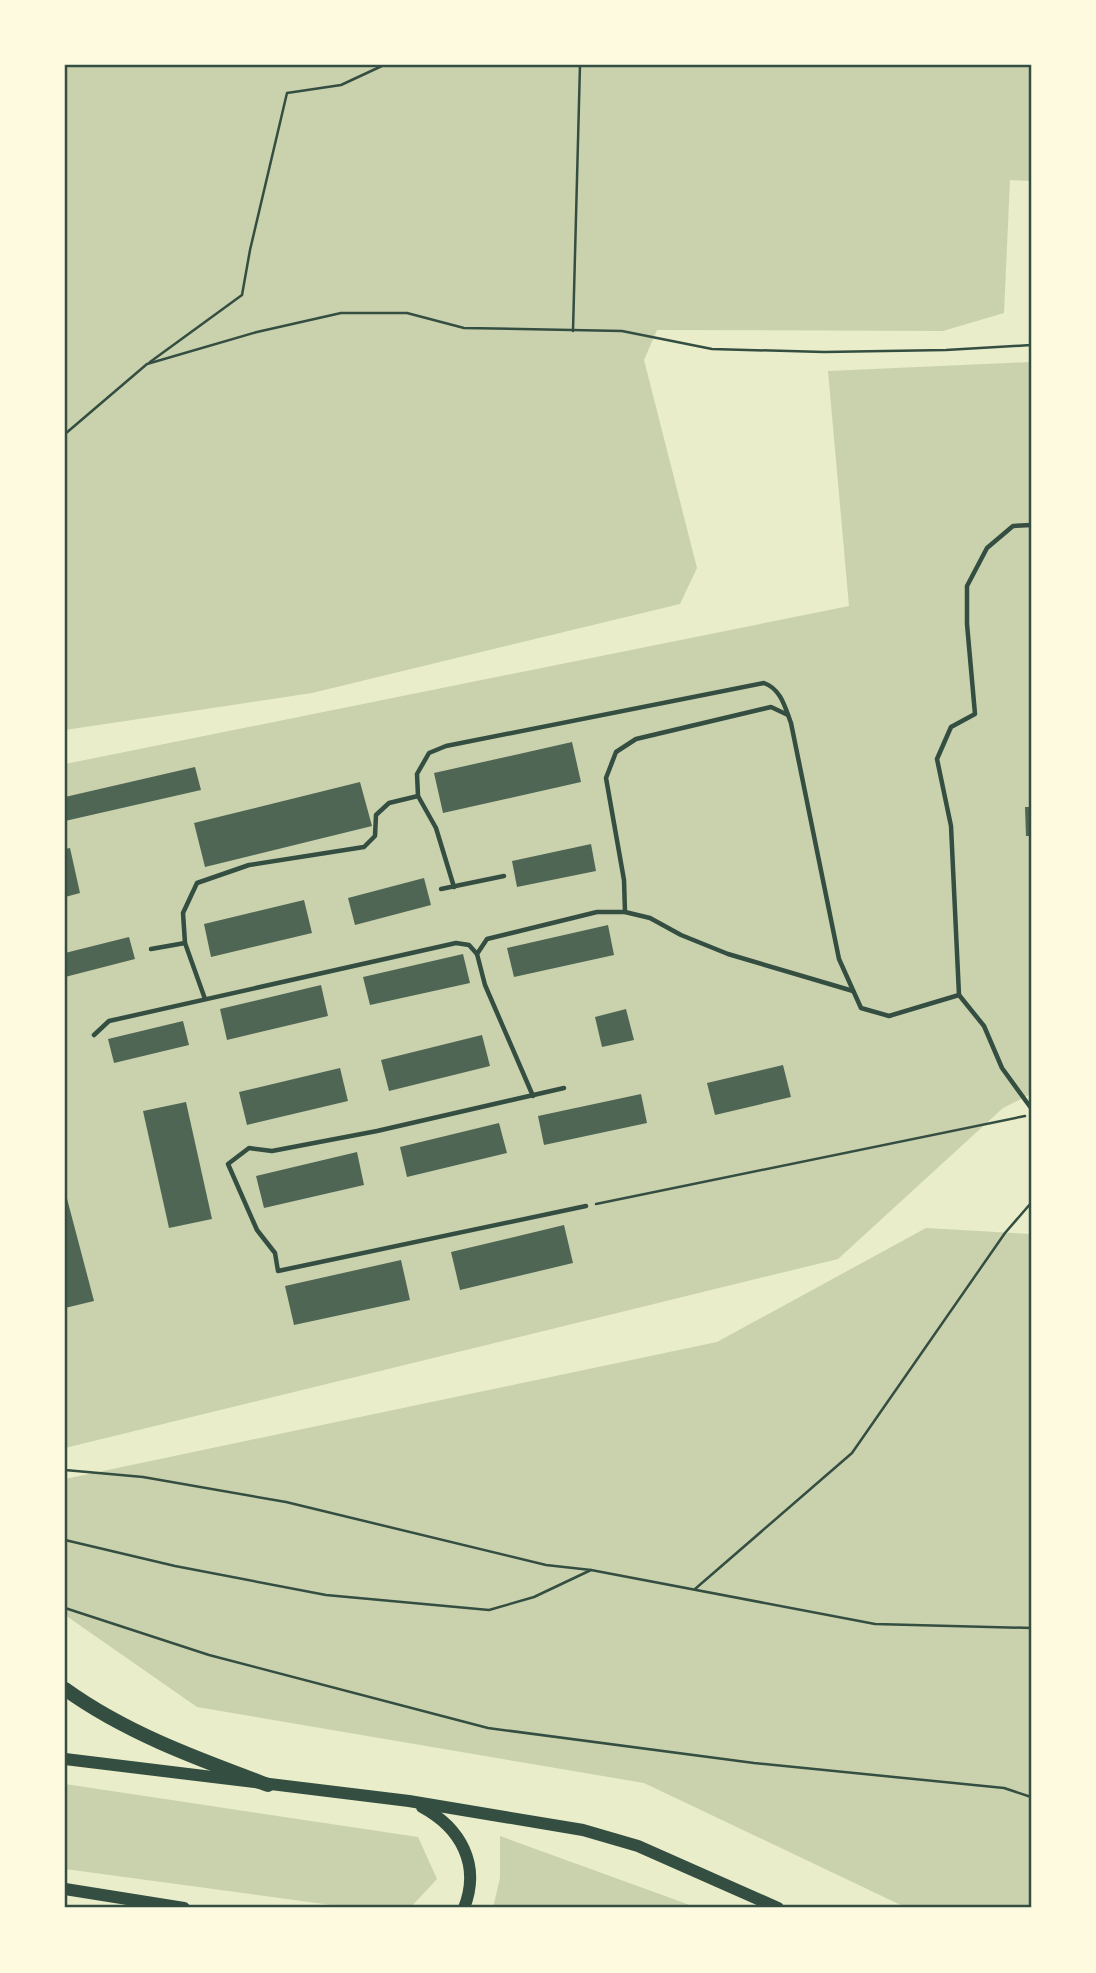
<svg xmlns="http://www.w3.org/2000/svg" width="1096" height="1973" font-family="'Open Sans',sans-serif">
<style>
.green{fill:#cad2ad}
.building{fill:#4f6655}
.lines{fill:none;stroke-linecap:round;stroke-linejoin:round}
.path{stroke:#344e41;stroke-width:2.5}
.service{stroke:#344e41;stroke-width:4.5}
.primary{stroke:#344e41;stroke-width:12}
.trunk{stroke:#344e41;stroke-width:14}
.neatline{fill:none;stroke:#344e41;stroke-width:2.5}
</style>
<rect width="100%" height="100%" fill="#e9edc9"/>
<!-- green -->
<g class="green">
<path d="M65,65h966v116l-21,-1 -6,133 -61,18 -286,-1 -13,30 53,208 -17,36 -368,89 -247,37z"/>
<path d="M1031,362v732l-28,14 -165,151 -773,189v-684l784,-158 -21,-235z"/>
<path d="M926,1228l105,6v674h-124l-263,-125 -447,-76 -132,-92v-136l652,-137z"/>
<path d="M65,1784l353,53 19,42 -27,29h-57l-288,-39z"/>
<path d="M500,1836l198,72h-205l7,-30z"/>
</g>
<!-- building -->
<g class="building">
<path d="M572,742l9,40 -138,31 -9,-40z"/>
<path d="M195,767l6,23 -136,31v-24z"/>
<path d="M360,782l12,44 -167,41 -11,-44z"/>
<path d="M1025,807h6v29h-5z"/>
<path d="M591,844l5,27 -79,16 -5,-26z"/>
<path d="M70,848l10,45 -15,4v-48z"/>
<path d="M424,878l7,27 -76,20 -7,-27z"/>
<path d="M304,900l8,33 -101,24 -7,-33z"/>
<path d="M608,925l6,30 -100,22 -7,-29z"/>
<path d="M129,937l6,22 -70,18v-24z"/>
<path d="M463,954l7,29 -100,22 -7,-28z"/>
<path d="M321,985l7,31 -101,24 -7,-31z"/>
<path d="M626,1009l8,31 -32,7 -7,-30z"/>
<path d="M183,1021l6,24 -75,18 -6,-24z"/>
<path d="M482,1035l8,31 -101,25 -8,-31z"/>
<path d="M783,1065l8,32 -76,18 -8,-32z"/>
<path d="M340,1068l8,33 -101,24 -8,-33z"/>
<path d="M641,1094l6,29 -103,22 -6,-29z"/>
<path d="M186,1102l26,117 -43,9 -26,-117z"/>
<path d="M499,1123l8,30 -100,24 -7,-30z"/>
<path d="M357,1152l7,33 -100,23 -8,-32z"/>
<path d="M65,1191l29,110 -29,7z"/>
<path d="M564,1225l9,38 -113,27 -9,-38z"/>
<path d="M401,1260l9,40 -116,25 -9,-39z"/>
</g>
<g class="lines">
<!-- path -->
<g class="path">
<path d="M573,331l7,-266"/>
<path d="M150,362l92,-67 8,-45 37,-157 54,-8 43,-20"/>
<path d="M65,434l82,-70 110,-32 84,-19h66l57,15 158,3 90,18 112,3 122,-2 85,-5"/>
<path d="M596,1204l429,-88"/>
<path d="M65,1470l78,7 143,25 260,63 45,5 284,54 156,4"/>
<path d="M65,1540l110,26 151,29 163,15 45,-13 57,-27"/>
<path d="M695,1589l157,-136 153,-220 26,-30"/>
<path d="M65,1608l144,47 279,73 266,35 250,25 27,9"/>
</g>
<!-- service -->
<g class="service">
<path d="M454,887l-18,-59 -18,-32 -1,-22 12,-21 17,-7 318,-63c17,6 21,24 27,40l48,236 22,49 28,8 70,-21 25,31 18,42 29,40"/>
<path d="M441,889l63,-13"/>
<path d="M625,912l-1,-32 -18,-102 10,-26 20,-13 135,-32 17,8"/>
<path d="M151,949l34,-6"/>
<path d="M477,954l10,-15 110,-27h28l25,6 31,17 47,19 125,37"/>
<path d="M959,995l-8,-169 -14,-67 14,-32 24,-13 -8,-90v-38l20,-38 26,-22 18,-1"/>
<path d="M205,999l-20,-56 -2,-30 14,-30 52,-18 115,-18 11,-11 1,-21 13,-12 29,-7"/>
<path d="M94,1035l15,-14 347,-78 13,2 8,9 8,31 48,111"/>
<path d="M564,1088l-187,43 -105,20 -23,-3 -21,16 29,66 18,23 3,18 308,-65"/>
</g>
<!-- primary -->
<g class="primary">
<path d="M65,1759l344,42 174,29 55,16 140,62"/>
<path d="M422,1807c39,21 59,58 42,101"/>
<path d="M65,1889l119,19"/>
</g>
<!-- trunk -->
<path class="trunk" d="M65,1689c61,44 133,70 203,96"/>
</g>
<!-- border -->
<rect width="1096" height="1973" fill="none" stroke="#fefae0" stroke-width="133"/>
<rect x="66" y="66" width="964" height="1840" class="neatline"/>
</svg>
